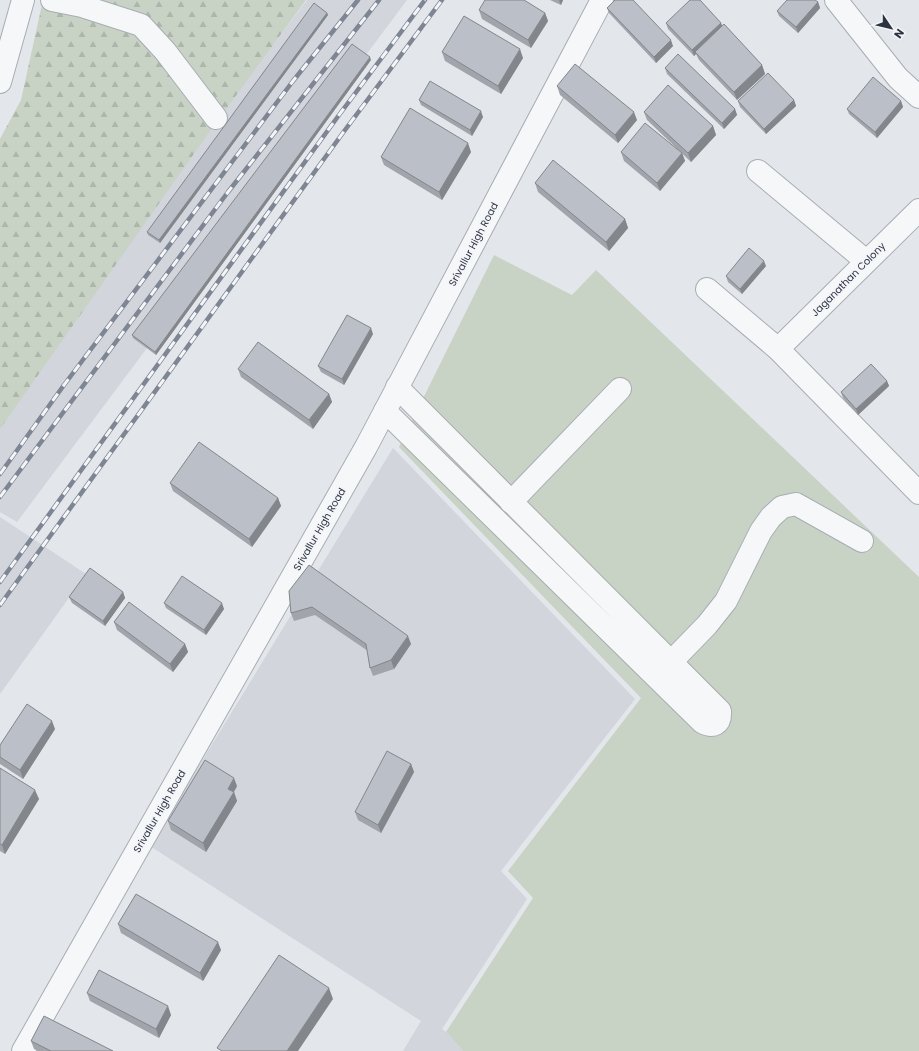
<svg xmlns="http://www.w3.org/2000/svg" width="919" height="1051" font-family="Poppins,sans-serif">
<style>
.built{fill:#d2d5dc}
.forest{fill:url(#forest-firs)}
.garden{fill:#c8d3c5}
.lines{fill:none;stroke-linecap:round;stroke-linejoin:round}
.minor-casing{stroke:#a8adb4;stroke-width:24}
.minor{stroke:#f6f7f9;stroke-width:22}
.rail-casing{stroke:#7e8593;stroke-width:4.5}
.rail{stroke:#f3f5f8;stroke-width:3;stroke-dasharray:9;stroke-linecap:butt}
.wall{fill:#a1a4ab}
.shaded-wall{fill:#83868b}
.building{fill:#bbbfc7;stroke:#83868b}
.labels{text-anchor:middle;stroke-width:4;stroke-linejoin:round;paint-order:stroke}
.street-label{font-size:10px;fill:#2c3341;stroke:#f3f5f8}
</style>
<defs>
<pattern id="forest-firs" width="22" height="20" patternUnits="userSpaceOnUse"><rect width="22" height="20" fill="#c8d3c5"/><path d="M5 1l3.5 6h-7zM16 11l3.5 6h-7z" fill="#acb6aa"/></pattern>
</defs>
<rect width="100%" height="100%" fill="#e3e6ea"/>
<!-- built -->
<g class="built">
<path d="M307,0h100l-390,522 -17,-10v-108z"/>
<path d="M393,448l242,251 -134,172 26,28 -85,130 4,3 17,19h-60l18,-30 -271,-175z"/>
<path d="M0,517l86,57 -86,120z"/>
</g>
<!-- forest -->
<path class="forest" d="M43,0h263l-96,131 -210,298v-290l21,-39z"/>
<!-- garden -->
<path class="garden" d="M494,255l78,40 24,-25 323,307v474h-456l-17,-19 87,-134 -25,-27 133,-173 -242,-251z"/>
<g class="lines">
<defs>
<g id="minor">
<path d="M52,0l30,6 59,19 24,26 51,67"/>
<path d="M836,0l62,78 21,19"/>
<path d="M0,82l23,-82"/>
<path d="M758,171l108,90"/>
<path d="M707,289l71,60 141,144"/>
<path d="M778,349l141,-139"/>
<path d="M385,411l317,311c11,6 19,3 18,-11l-323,-324"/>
<path d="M511,502l109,-113"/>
<path d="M671,662l36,-37 19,-24 35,-70 10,-14 11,-10 14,-3 66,37"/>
<path d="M23,1051l343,-604 236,-447"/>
</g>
</defs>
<!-- minor casing -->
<use href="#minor" class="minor-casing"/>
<!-- minor -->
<use href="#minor" class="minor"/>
<defs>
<g id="rail">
<path d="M0,474l64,-89 229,-304 65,-81"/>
<path d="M0,497l228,-305 151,-192"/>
<path d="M0,582l339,-467 86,-115"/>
<path d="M0,605l345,-475 97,-130"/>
</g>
</defs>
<!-- rail casing -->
<use href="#rail" class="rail-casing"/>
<!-- rail -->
<use href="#rail" class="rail"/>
</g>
<!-- wall -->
<g class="wall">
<path d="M550,0h13l-2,5z"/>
<path d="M818,2l2,6 -22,25 -19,-17 -2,-5z"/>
<path d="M607,8l66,38 -17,17 -47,-50z"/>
<path d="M479,10l66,3 3,8 -17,27 -49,-29z"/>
<path d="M327,13l1,2 -168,228 -12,-8 -1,-3z"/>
<path d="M666,23h55l1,3 40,39 3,9 -28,26 -38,-40 -3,-6 -2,2 -26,-27z"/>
<path d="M442,52l81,6 -22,36 -56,-33z"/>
<path d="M371,60l-215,295 -23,-17 -1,-3z"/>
<path d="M665,68l70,41 2,6 -13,14 -57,-55z"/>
<path d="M557,86l80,34 -19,23 -58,-48z"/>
<path d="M419,100l64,17 -11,19 -51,-31z"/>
<path d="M794,100l2,6 -30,28 -26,-27 -2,-6z"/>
<path d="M901,101l2,6 -26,31 -28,-24 -2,-5z"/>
<path d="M644,112l69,14 3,9 -25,27 -44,-42z"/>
<path d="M471,152l-29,48 -58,-35 -3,-8z"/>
<path d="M621,152l61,1 3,8 -25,30 -36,-30z"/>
<path d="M535,183l90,36 3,9 -19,23 -71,-59z"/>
<path d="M766,266l-24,28 -14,-12 -2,-6z"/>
<path d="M373,334l-29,51 -23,-13 -3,-6z"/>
<path d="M238,369l91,25 3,8 -19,27 -72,-52z"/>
<path d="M887,381l2,5 -31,29 -15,-17 -2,-6z"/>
<path d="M170,483l108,15 3,8 -29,41 -79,-56z"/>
<path d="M289,591l122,53 -17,25 -21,7 -3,-8 -2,-17 -53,-36 -21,6 -3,-8z"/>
<path d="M123,592l2,6 -20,28 -33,-23 -3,-6z"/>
<path d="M164,603l60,6 -18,26 -40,-27z"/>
<path d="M114,622l71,22 3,8 -15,20 -56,-42z"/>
<path d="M55,729l-32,50 -23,-15v-19z"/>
<path d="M411,764l3,8 -33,61 -23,-13 -3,-8z"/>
<path d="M0,768l39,31 -34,55 -5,-3z"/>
<path d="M237,786l-3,6 3,9 -31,51 -35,-22 -3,-9z"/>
<path d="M118,924l103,26 -18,31 -82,-48z"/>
<path d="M87,993l84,22 -12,23 -69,-37z"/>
<path d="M31,1041l82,10h-75l-4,-2z"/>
</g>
<!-- shaded-wall -->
<g class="shaded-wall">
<path d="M559,0h4l-2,5z"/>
<path d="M818,2l2,6 -22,25 -2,-6z"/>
<path d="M327,13l1,2 -168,228 -1,-3z"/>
<path d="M545,13l3,8 -17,27 -3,-8z"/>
<path d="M721,23l2,5 -28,24 1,2 -2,2 -2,-6z"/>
<path d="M671,40l2,6 -17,17 -2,-6z"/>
<path d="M520,49l3,9 -22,36 -3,-8z"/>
<path d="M370,57l1,3 -215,295 -1,-3z"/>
<path d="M762,65l3,9 -28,26 -3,-8z"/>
<path d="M794,100l2,6 -30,28 -2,-5z"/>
<path d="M901,101l2,6 -26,31 -2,-6z"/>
<path d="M735,109l2,6 -13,14 -2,-6z"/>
<path d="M481,111l2,6 -11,19 -2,-6z"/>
<path d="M634,112l3,8 -19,23 -3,-8z"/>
<path d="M713,126l3,9 -25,27 -3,-9z"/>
<path d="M468,143l3,9 -29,48 -3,-8z"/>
<path d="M682,153l3,8 -25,30 -3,-8z"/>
<path d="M625,219l3,9 -19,23 -3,-9z"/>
<path d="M764,261l2,5 -24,28 -2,-5z"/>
<path d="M371,328l2,6 -29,51 -2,-6z"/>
<path d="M887,381l2,5 -31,29 -2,-6z"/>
<path d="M329,394l3,8 -19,27 -4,-9z"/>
<path d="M278,498l3,8 -29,41 -3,-8z"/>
<path d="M123,592l2,6 -20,28 -2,-5z"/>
<path d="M222,603l2,6 -18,26 -2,-5z"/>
<path d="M408,636l3,8 -17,25 -3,-9z"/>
<path d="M185,644l3,8 -15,20 -3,-8z"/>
<path d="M52,721l3,8 -32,50 -3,-9z"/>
<path d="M411,764l3,8 -33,61 -3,-8z"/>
<path d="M234,778l3,8 -6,11 -3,-8z"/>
<path d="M35,790l4,9 -34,55 -3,-9z"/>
<path d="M234,792l3,9 -31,51 -3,-9z"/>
<path d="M218,942l3,8 -18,31 -3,-8z"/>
<path d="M329,988l4,11 -35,52h-11z"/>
<path d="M168,1006l3,9 -12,23 -3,-9z"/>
</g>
<!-- building -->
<g class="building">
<path d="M485,0h39l21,13 -17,27 -49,-30z"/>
<path d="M615,0h18l38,40 -17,17 -47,-49z"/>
<path d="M690,0h10l21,23 -29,27 -26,-27z"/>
<path d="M787,0h28l3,2 -22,25 -19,-16z"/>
<path d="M314,3l13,10 -168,227 -12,-8z"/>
<path d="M464,16l56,33 -22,37 -56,-34z"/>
<path d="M724,24l38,41 -28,27 -39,-40z"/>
<path d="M352,44l18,13 -215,295 -23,-17z"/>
<path d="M678,54l57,55 -13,14 -57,-55z"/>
<path d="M575,64l59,48 -19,23 -58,-49z"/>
<path d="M768,73l26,27 -30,29 -26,-28z"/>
<path d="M873,77l28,24 -26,31 -28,-23z"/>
<path d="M430,81l51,30 -11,19 -51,-30z"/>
<path d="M668,85l45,41 -25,27 -44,-41z"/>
<path d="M410,108l58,35 -29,49 -58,-35z"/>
<path d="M645,123l37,30 -25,30 -36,-31z"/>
<path d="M553,160l72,59 -19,23 -71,-59z"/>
<path d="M749,248l15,13 -24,28 -14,-13z"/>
<path d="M347,315l24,13 -29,51 -24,-13z"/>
<path d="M258,342l71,52 -20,26 -71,-51z"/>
<path d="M871,364l16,17 -31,28 -15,-17z"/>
<path d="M199,442l79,56 -29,41 -79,-56z"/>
<path d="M309,565l99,71 -17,24 -21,8 -4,-24 -54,-37 -21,6 -2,-22z"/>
<path d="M90,568l33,24 -20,29 -34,-24z"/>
<path d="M182,576l40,27 -18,27 -40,-27z"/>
<path d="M129,602l56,42 -15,20 -56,-42z"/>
<path d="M27,704l25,17 -32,49 -20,-13v-12z"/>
<path d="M387,751l24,13 -33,61 -23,-13z"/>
<path d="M205,760l29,18 -6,11 6,3 -31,51 -35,-22z"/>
<path d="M0,768l35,22 -33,55 -2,-1z"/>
<path d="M136,894l82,48 -18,31 -82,-49z"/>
<path d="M279,955l50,33 -42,63h-65l-5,-3z"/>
<path d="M99,970l69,36 -12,23 -69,-36z"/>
<path d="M44,1016l69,35h-62l-20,-10z"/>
</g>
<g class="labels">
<!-- street labels -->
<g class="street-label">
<text transform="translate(473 244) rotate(-62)" y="4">Srivallur High Road</text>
<text transform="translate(848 279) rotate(-45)" y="4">Jaganathan Colony</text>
<text transform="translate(319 529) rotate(-60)" y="4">Srivallur High Road</text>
<text transform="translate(159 811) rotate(-60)" y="4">Srivallur High Road</text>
</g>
</g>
<!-- north arrow -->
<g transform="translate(891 28) rotate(125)" stroke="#f3f5f8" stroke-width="3" paint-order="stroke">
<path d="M0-3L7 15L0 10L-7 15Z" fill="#2c3341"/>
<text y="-6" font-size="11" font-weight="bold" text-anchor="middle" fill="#2c3341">N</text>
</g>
</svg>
